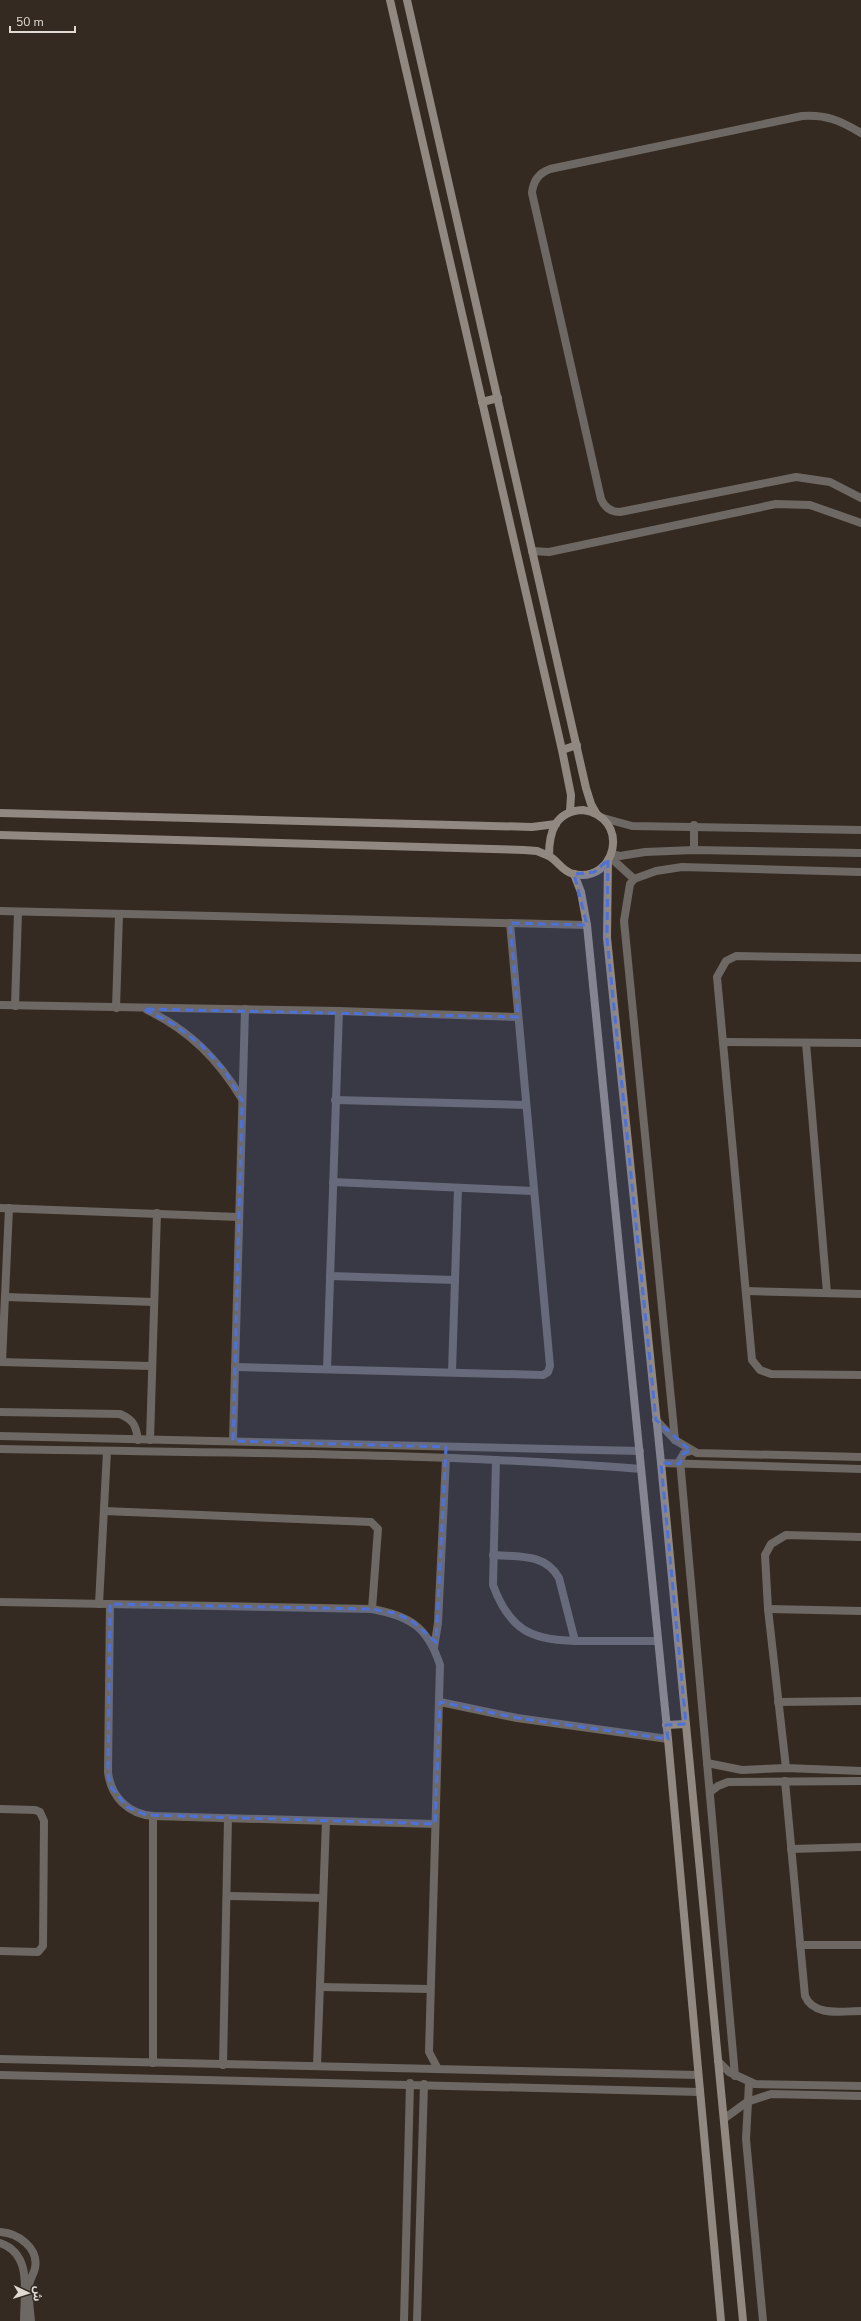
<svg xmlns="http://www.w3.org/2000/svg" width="861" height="2321" font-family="'Nunito Sans','Noto Sans Arabic',sans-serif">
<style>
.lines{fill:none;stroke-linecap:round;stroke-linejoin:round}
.street{stroke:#6d6863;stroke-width:8}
.secondary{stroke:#918981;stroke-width:8}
.marked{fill:#4e71d7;fill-opacity:0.2;stroke:#4e71d7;stroke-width:3;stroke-dasharray:8 5;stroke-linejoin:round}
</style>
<rect width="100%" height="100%" fill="#342a21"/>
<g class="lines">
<!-- street -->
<g class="street">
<path d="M861,133c-20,-12 -35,-19 -59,-17l-252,53c-11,4 -17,12 -18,24l69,306c4,9 10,13 19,13l176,-35 34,5 31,16"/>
<path d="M532,551l17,1 227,-48 34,1 51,18"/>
<path d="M603,818l29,8 229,4"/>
<path d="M694,850v-25"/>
<path d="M611,854l9,2 25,-4 49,-2 167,3"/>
<path d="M610,857l24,22"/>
<path d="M0,911l587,14"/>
<path d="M861,958l-125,-2 -10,5 -9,16 35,383 8,10 11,4 90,1"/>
<path d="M0,1005l339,6 179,6"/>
<path d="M15,1006l3,-94"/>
<path d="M116,1008l3,-94"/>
<path d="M147,1010c42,20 71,49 95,89"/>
<path d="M723,1042l138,1"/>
<path d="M806,1043l21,250"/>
<path d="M335,1100l191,5"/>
<path d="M333,1182l200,9"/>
<path d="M0,1208l239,9"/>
<path d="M330,1276l125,4"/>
<path d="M746,1291l115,3"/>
<path d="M5,1297l149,5"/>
<path d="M0,1362l151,4"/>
<path d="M2,1362l7,-154"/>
<path d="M235,1367l308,8 5,-3 2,-6 -40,-443"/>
<path d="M327,1369l12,-358"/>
<path d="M452,1372l6,-184"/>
<path d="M0,1412l120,2c14,6 16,12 18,26"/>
<path d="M656,1420l19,20 22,13 164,4"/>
<path d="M0,1436l640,15"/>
<path d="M150,1440l7,-227"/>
<path d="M675,1440l-51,-519 6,-37 4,-5 22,-8 26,-4 179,5"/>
<path d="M233,1441l12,-432"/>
<path d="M0,1449c214,4 428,3 641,20"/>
<path d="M691,1451l-7,2 -4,7 55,616"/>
<path d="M496,1460l-3,125c19,53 47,56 98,56 22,0 45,0 67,0"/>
<path d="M661,1463l200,6"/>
<path d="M104,1511l267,11 7,7 -6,80"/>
<path d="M493,1555c26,2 52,-2 66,23l16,63"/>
<path d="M0,1602l372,7c39,7 56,19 68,56l-11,387 9,17"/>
<path d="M99,1604l8,-153"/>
<path d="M110,1604l-2,168c3,25 20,42 45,44l282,8"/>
<path d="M768,1609l93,2"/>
<path d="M434,1648l4,-25 8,-165"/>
<path d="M440,1702l77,16 151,21"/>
<path d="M778,1702l83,-1"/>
<path d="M707,1763l35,7 44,-2 75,3"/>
<path d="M786,1768l-18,-159 -3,-54 6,-11 15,-9 75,2"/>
<path d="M785,1781l20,215c9,21 37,15 56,15"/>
<path d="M710,1792l8,-6 10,-4 133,-1"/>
<path d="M0,1809l35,1 5,2 4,9 -1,125 -5,6 -38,-1"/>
<path d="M153,1816v247"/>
<path d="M791,1849l70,-2"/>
<path d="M227,1896l96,2"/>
<path d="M800,1945h61"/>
<path d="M320,1987l110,2"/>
<path d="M0,2059l698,16"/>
<path d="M718,2061l11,11 26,12 106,2"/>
<path d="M223,2065l5,-247"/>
<path d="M317,2066l9,-245"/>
<path d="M0,2075l700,17"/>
<path d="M749,2083l-3,56 17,182"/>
<path d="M725,2118l22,-16 24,-8 90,2"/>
<path d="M0,2232c18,1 39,16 35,36 -1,6 -6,12 -6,18 -1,12 1,24 2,35"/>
<path d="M0,2243c33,11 24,50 24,78"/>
<path d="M404,2321l6,-238"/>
<path d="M417,2321l7,-237"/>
</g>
<!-- secondary -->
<g class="secondary">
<path d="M390,0l172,750 9,45 -1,17"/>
<path d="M407,0l179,788 5,16 5,9"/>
<path d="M482,402l16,-4"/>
<path d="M562,750l15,-5"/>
<path d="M583,810c48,7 34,74 -10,64 -11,-3 -15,-13 -24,-18 0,-24 6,-45 34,-46z"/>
<path d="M0,813l532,14 24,-3"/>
<path d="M0,835l524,15 13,1 12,5"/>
<path d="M608,860l-1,78 54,525 82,858"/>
<path d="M574,874l7,18 6,33 81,814 53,582"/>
<path d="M666,1725l20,-1"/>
</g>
</g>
<!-- marked area -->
<path class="marked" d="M608,860l-1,78 49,482 35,31 -7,2 -4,11 -19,-1 25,261 -20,1 2,14 -151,-21 -77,-16 -5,122 -289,-9 -19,-8 -17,-21 -2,-14 2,-168 262,5 22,4 17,7 25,22 10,-195 -213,-6 9,-341 -18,-30 -23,-25 -28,-21 -30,-15 375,8 -8,-94 77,2 -13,-51 20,-2z"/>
<!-- north arrow -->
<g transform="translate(28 2293) rotate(94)" stroke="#342a21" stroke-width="3" paint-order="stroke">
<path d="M0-3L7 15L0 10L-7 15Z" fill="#e1dad4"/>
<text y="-6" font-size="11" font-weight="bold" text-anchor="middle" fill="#e1dad4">ش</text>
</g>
<!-- scale -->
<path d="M10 26v6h65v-6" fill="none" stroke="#e1dad4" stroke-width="2"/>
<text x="16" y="26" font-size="12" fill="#e1dad4" stroke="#342a21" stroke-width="3" paint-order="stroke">50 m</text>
</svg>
